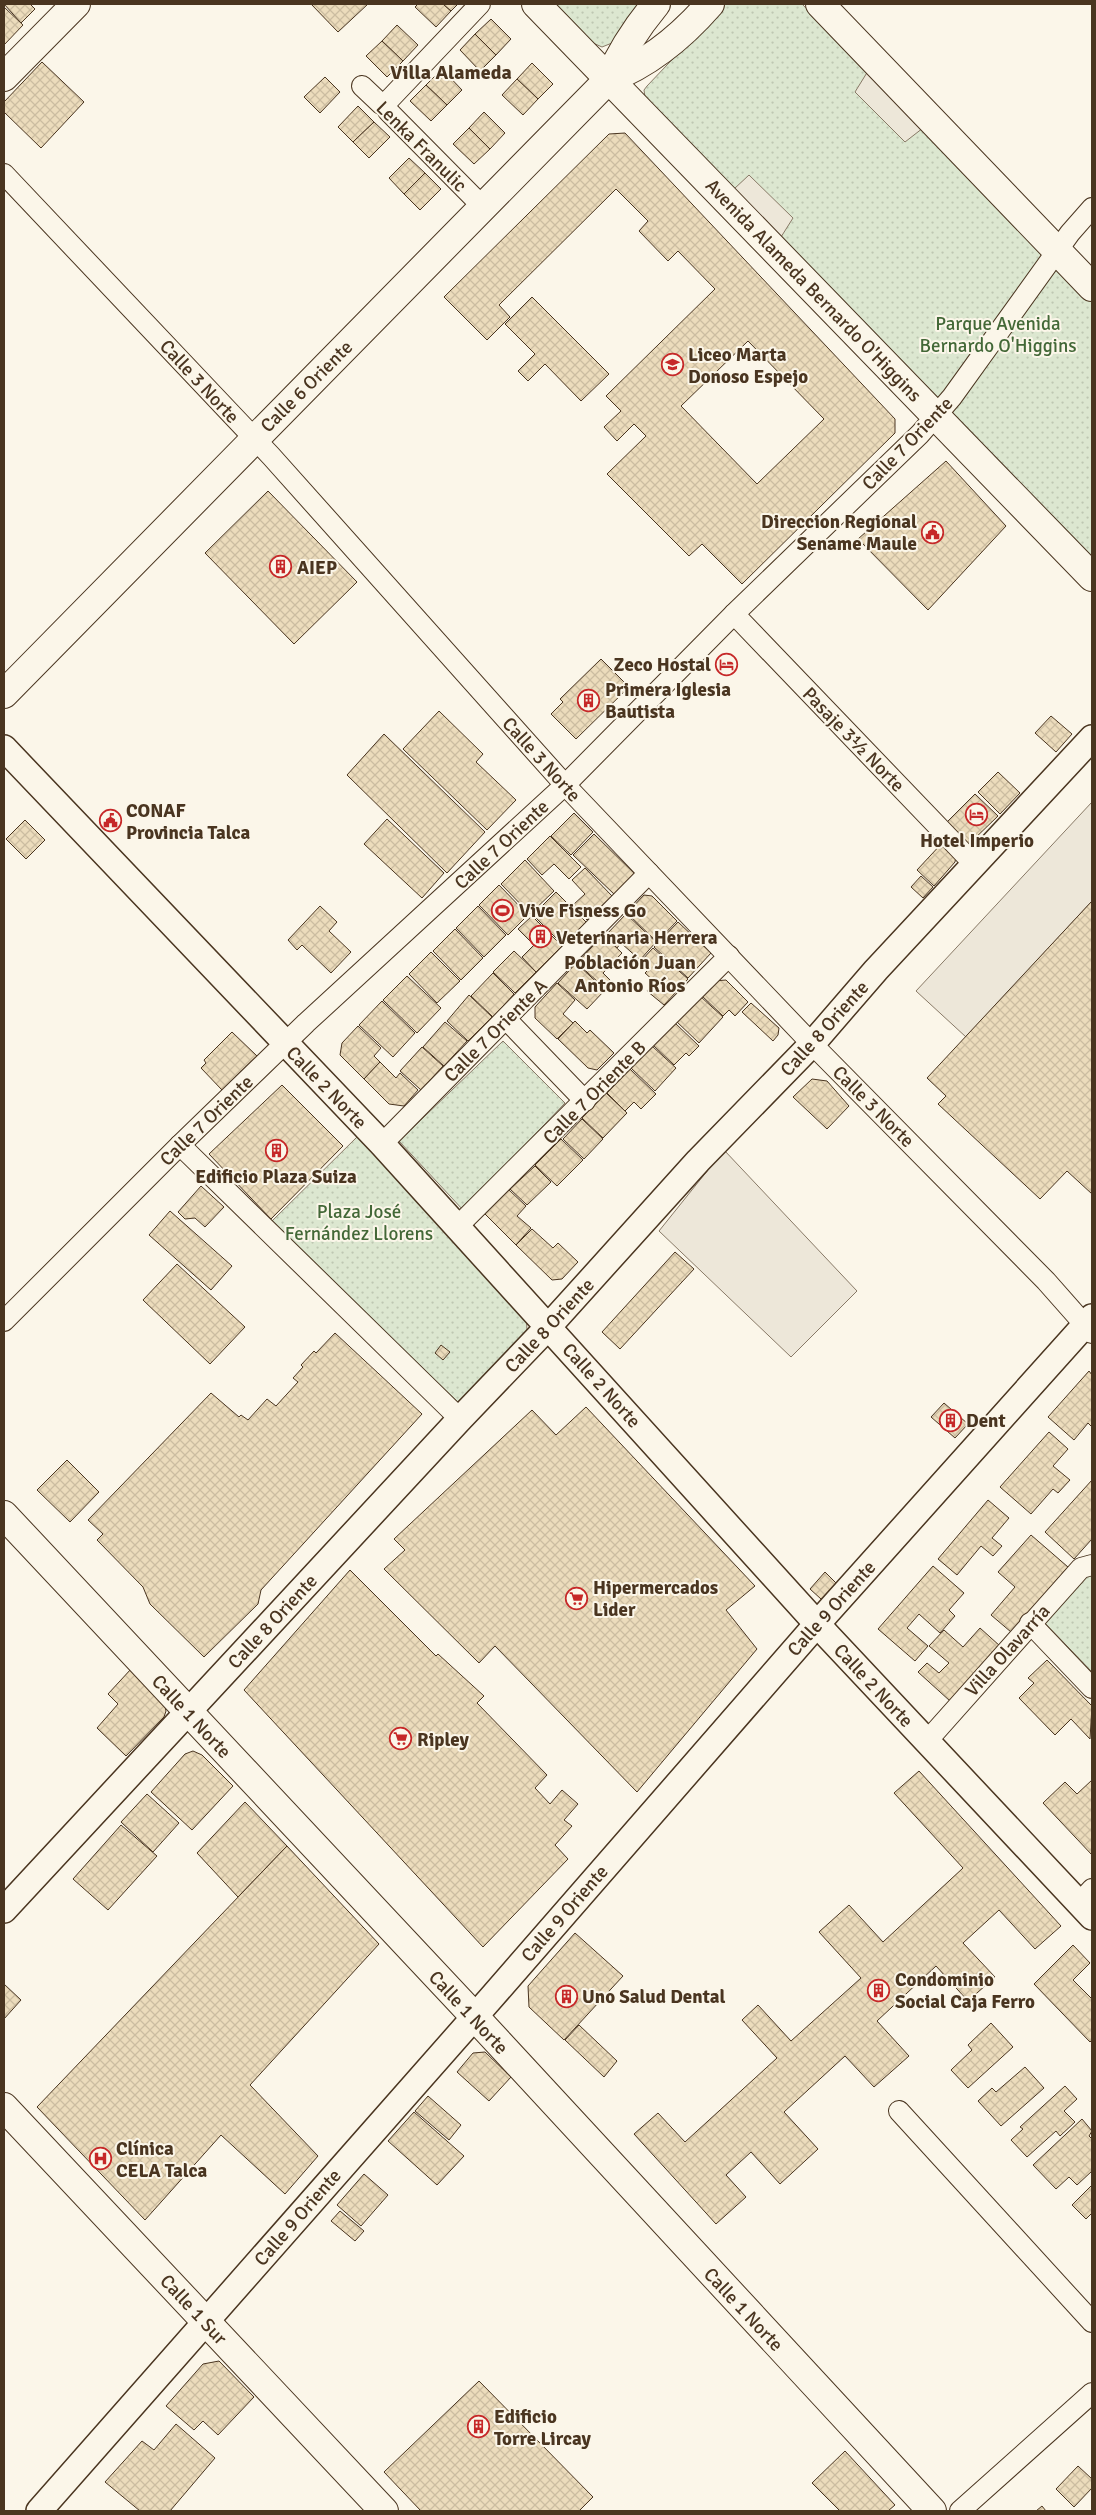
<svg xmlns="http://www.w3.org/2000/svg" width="1096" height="2515" font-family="Signika,sans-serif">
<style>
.grass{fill:url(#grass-dots);stroke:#887966}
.parking{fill:#ede7d9;stroke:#887966}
.building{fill:url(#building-cross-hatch);stroke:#4a3520;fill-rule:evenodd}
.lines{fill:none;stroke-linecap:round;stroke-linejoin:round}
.minor-casing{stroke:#4a3520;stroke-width:22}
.tertiary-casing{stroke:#4a3520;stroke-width:28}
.secondary-casing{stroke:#4a3520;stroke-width:30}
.primary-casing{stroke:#4a3520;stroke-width:30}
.minor{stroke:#fbf6e9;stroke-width:20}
.tertiary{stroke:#fbf6e9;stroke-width:25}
.secondary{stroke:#fbf6e9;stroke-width:28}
.primary{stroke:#fbf6e9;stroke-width:28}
.labels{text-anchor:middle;stroke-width:4;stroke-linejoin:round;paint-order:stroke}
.street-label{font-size:19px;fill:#4a3520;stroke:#fbf6e9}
.park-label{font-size:19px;fill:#436837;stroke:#fbf6e9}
.poi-label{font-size:19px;font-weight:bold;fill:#4a3520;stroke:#fbf6e9;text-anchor:start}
.neighbourhood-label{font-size:20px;font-weight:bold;fill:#4a3520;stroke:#fbf6e9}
</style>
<defs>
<pattern id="grass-dots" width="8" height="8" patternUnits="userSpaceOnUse" patternTransform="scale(1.25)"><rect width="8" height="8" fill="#dce7d0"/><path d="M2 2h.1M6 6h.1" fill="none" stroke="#bec7b2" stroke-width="1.8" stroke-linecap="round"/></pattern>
<pattern id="building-cross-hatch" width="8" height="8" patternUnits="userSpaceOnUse" patternTransform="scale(1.25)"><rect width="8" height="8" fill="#ecdcbc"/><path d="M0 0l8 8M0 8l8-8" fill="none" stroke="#ccbda1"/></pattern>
</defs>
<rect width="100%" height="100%" fill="#fbf6e9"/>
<!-- grass -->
<g class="grass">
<path d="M555,4h86l-29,39 -10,4 -9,-4z"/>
<path d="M725,4h77l290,298v259l-447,-464 -1,-7 3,-4z"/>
<path d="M503,1041l62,62 -102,107 -64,-69z"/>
<path d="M359,1135l167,178 1,17 -65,76 -191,-184z"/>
<path d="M1092,1570v102l-49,-51z"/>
</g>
<!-- parking -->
<g class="parking">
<path d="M868,71l55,57 -18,14 -50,-50z"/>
<path d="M749,175l44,43 -12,19 -47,-48z"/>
<path d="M1092,802v99l-126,136 -50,-46z"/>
<path d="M724,1150l133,141 -66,66 -132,-126z"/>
</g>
<!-- building -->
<g class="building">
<path d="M4,4h26l5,5 -14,14z"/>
<path d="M311,4h57l-30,28z"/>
<path d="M418,4h25l8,7 -15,16 -21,-20z"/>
<path d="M443,4h15l-7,7z"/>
<path d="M4,7l19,18 -19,20z"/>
<path d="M491,19l20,20 -15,16 -21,-21z"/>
<path d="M397,25l21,20 -15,16 -21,-20z"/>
<path d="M475,34l21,21 -16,16 -20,-21z"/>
<path d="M382,41l21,20 -16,16 -21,-21z"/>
<path d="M42,62l42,40 -43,46 -37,-36v-10z"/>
<path d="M532,63l21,21 -15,15 -21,-20z"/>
<path d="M442,69l20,21 -15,15 -21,-20z"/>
<path d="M325,77l15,15 -20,21 -16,-16z"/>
<path d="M517,79l21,20 -15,16 -21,-20z"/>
<path d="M426,85l21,20 -16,16 -21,-20z"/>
<path d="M358,106l16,16 -21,20 -15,-15z"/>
<path d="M484,112l21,21 -15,16 -21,-21z"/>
<path d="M374,122l16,15 -21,21 -16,-16z"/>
<path d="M469,128l21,21 -16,15 -21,-20z"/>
<path d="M625,133l270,286v14l-153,151 -40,-40 -13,12 -82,-82 39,-38 -12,-12 -17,17 -13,-14 17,-16 -15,-15 109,-107 -37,-38 -10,10 -29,-30 9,-10 -32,-32 -117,116 11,12 -23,23 -43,-43 165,-163zM748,341l76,78 -67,65 -76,-78z"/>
<path d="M409,158l16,15 -21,21 -15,-16z"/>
<path d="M425,173l16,16 -21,21 -16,-16z"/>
<path d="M532,297l77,77 -28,27 -36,-37 -17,17 -10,-10 17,-17 -30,-30z"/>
<path d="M946,461l60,65 -78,84 -70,-71z"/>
<path d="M268,491l89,91 -63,62 -89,-91z"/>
<path d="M601,659l28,28 -53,52 -25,-25 12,-12 -3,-3z"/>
<path d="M439,711l44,43 -7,8 40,38 -29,30 -84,-81z"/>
<path d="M1051,716l21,18 -16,18 -21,-19z"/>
<path d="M384,734l101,98 -38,41 -100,-98z"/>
<path d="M998,772l22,21 -20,21 -22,-22z"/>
<path d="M975,794l23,22 -29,28 -22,-22z"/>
<path d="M574,813l19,19 -22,23 -20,-19z"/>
<path d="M387,819l57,54 -22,25 -58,-54z"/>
<path d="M25,820l20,20 -19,19 -20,-20z"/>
<path d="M594,834l41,40 -20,21 -42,-40z"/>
<path d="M550,836l31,31 -12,12 -15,-15 -12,11 -15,-16z"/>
<path d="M943,842l13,13 -1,7 -21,24 -17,-16z"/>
<path d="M525,860l29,31 -24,23 -29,-30z"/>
<path d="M585,868l27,28 -25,24 -14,-15 12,-11 -13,-14z"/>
<path d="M921,876l12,11 -10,11 -12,-11z"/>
<path d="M499,885l29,30 -20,20 -29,-30z"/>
<path d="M556,892l30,30 -23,23 -30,-30z"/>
<path d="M644,895l8,1 25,25 -20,21 -30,-29z"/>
<path d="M1092,901v293l-25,-23 -27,28 -102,-95 8,-8 -19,-18z"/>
<path d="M320,906l17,16 -8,9 22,21 -20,21 -29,-28 -5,5 -9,-10z"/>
<path d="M478,906l28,29 -22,22 -28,-29z"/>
<path d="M626,914l30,28 -16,18 -19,-17 -4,5 -12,-12z"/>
<path d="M532,916l30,30 -26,26 -14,-15 12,-12 -16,-16z"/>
<path d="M678,922l33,31 -23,25 -34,-31z"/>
<path d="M455,929l28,29 -22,22 -28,-29z"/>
<path d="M603,935l19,18 -19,20 11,11 -6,7 -31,-28z"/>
<path d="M653,948l35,31 -24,26 -17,-14 8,-9 -10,-9 3,-3 -8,-8z"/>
<path d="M514,951l22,21 -21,21 -22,-21z"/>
<path d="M431,952l29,29 -23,22 -28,-29z"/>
<path d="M576,963l29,27 -18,19 -29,-26z"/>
<path d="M493,973l21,21 -21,23 -22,-21z"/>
<path d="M407,976l34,32 -24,25 -34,-33z"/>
<path d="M726,980l22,22 -13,14 -6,-6 -6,6 -22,-21 13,-14z"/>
<path d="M557,983l18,17 -12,14 10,9 -16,16 -22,-21v-11z"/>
<path d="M469,995l23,22 -24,24 -21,-20z"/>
<path d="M700,996l23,21 -24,26 -23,-22z"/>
<path d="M382,1001l33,32 -22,24 -34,-32z"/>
<path d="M751,1003l28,25 -1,7 -5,6 -31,-29z"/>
<path d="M575,1021l12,12 3,-3 24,23 -17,17 -9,-2 -30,-29z"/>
<path d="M445,1022l22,19 -23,25 -21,-19z"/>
<path d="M674,1022l25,24 -10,10 -3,-3 -12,12 -21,-20z"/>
<path d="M358,1026l23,22 -7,8 6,6 -16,17 -24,-24 2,-12z"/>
<path d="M232,1032l25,24 -35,34 -21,-22 5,-5 -2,-3z"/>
<path d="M652,1046l24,22 -21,23 -24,-23z"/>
<path d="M422,1047l21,19 -22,24 -21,-19z"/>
<path d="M380,1062l16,16 4,-5 18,17 -14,16 -15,-2 -25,-25z"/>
<path d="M630,1069l26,25 -15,15 -7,-7 -9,9 -18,-18z"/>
<path d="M812,1079l15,2 22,25 -22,23 -34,-32z"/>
<path d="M282,1085l61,61 -72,73 -62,-65z"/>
<path d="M606,1093l21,20 -24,25 -21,-20z"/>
<path d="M582,1119l21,20 -19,20 -21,-20z"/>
<path d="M561,1139l22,21 -26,26 -22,-21z"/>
<path d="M535,1166l16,16 -24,23 -17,-16z"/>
<path d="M201,1186l23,21 -19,20 -10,-9 -10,1 -7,-7z"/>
<path d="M508,1189l18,17 -9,10 14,12 -15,17 -32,-32z"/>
<path d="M170,1211l62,55 -21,24 -62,-55z"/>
<path d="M532,1229l21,19 5,-5 20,19 -16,17 -10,1 -36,-35z"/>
<path d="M675,1252l19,17 -74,80 -18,-17z"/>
<path d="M177,1264l68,63 -35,37 -67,-64z"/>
<path d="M335,1333l87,81 -161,176 -3,14 -54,53 -54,-53 -7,-17 -46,-47 6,-6 -15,-14 123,-127 28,24 2,-2 7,5 19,-21 9,7 22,-24 -5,-4 10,-11 -2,-2 13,-14 2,2z"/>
<path d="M441,1345l9,7 -7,8 -8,-7z"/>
<path d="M1089,1371l3,4v52l-4,-4 -14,17 -26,-23z"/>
<path d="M944,1403l24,21 -13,14 -24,-21z"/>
<path d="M586,1407l169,179 -29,24 31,39 -120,143 -142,-146 -16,17 -95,-94 21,-19 -11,-11 138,-129 24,25z"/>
<path d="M1049,1432l19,17 -15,17 17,14 -12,13 -5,-4 -22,25 -31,-27z"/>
<path d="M67,1460l32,32 -29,30 -33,-32z"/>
<path d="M1092,1480v59l-18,20 -29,-27z"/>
<path d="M988,1500l21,18 -17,20 10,8 -9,10 -12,-10 -24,29 -19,-16z"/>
<path d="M1031,1535l37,32 -57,65 -20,-17 24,-28 -17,-15z"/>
<path d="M933,1566l31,27 -15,17 6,6 -15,17 -21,-19 -12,14 21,18 -13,15 -37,-32z"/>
<path d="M350,1570l86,86 2,-2 46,42 -7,7 70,72 -12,13 15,16 12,-14 16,14 -14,16 8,6 -17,19 13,14 -85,88 -239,-257z"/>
<path d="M825,1572l15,15 -13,13 -6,-1 -11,-10z"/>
<path d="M980,1628l20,18 -50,55 -32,-29 9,-9 12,10 10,-10 -20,-17 15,-16 19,17z"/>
<path d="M1047,1660l45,46 -2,33 -19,-20 -16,16 -36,-37 15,-15 -6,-5z"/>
<path d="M131,1669l33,34 2,8 -2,6 -38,39 -29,-28 21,-24 -10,-10z"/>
<path d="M193,1751l9,4 31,31 -41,44 -41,-38 34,-38z"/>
<path d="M919,1771l142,155 -26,23 -36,-39 -36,33 32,34 -27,24 -32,-35 -59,55 32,35 -35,31 -29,-31 -61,56 34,37 -38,35 -29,-32 -25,23 20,22 -30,27 -82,-90 24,-21 27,29 92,-84 -35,-38 16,-15 33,36 70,-63 -42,-46 30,-27 34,37 80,-74 -69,-75z"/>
<path d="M1092,1780v75l-49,-52 22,-21 12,12z"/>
<path d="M147,1794l32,29 -26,29 -32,-30z"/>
<path d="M245,1802l42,44 -49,51 -41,-44z"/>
<path d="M121,1825l36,31 -49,54 -35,-31z"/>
<path d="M287,1846l92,98 -129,141 68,71 -33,38 -64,-59 -76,85 -108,-113z"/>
<path d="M575,1933l48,43 -59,64 -35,-33 -1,-21z"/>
<path d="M1073,1945l17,18 -17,17 19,19v41l-2,2 -56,-58z"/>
<path d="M4,1984l17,16 -17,19z"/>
<path d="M991,2023l22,24 -45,41 -17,-18 21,-20 -4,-5z"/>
<path d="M579,2025l38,36 -13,16 -39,-37z"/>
<path d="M485,2052l26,25 -22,24 -32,-29 16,-19z"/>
<path d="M1025,2067l19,21 -43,38 -23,-25 14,-13 4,4z"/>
<path d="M1065,2086l12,13 -13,12 11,11 -15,14 -4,-5 -29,26 -16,-17 12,-11 -3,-2z"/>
<path d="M428,2096l33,29 -12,15 -34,-29z"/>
<path d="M414,2112l50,44 -27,29 -49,-44z"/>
<path d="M1082,2119l10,12 -3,5 3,3v32l-15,14 -8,-8 -13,12 -23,-24z"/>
<path d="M364,2174l24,21 -27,31 -24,-21z"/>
<path d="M1092,2185v28l-6,6 -14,-14z"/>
<path d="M340,2211l24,20 -9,10 -24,-20z"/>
<path d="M219,2361l35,36 -36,38 -15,-14 -9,9 -28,-24 37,-42z"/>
<path d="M479,2381l114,116 -14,14h-158l-37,-39z"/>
<path d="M176,2424l39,34 -45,53h-30l-35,-29 37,-41 12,9z"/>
<path d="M845,2451l50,54 -7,6h-48l-28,-28z"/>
<path d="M1078,2466l14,13v9l-18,19 -18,-18z"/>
<path d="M1042,2506l4,5h-10z"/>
</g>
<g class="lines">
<defs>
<g id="minor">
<path d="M362,86l19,18 6,3 1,4 95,96"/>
<path d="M387,107l-1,-4 94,-99"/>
<path d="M4,174l267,282 294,329 247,259 234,237 46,52"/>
<path d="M734,614l240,250"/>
<path d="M507,1020l78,81"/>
<path d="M382,1144l267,-271"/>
<path d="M180,1145l280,274"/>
<path d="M458,1226l271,-270"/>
<path d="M4,1321l176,-176 126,-122 259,-238 169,-171 186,-180 32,-37 118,-164 22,-25"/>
<path d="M1030,1623l62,65"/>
<path d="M927,1741l154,-173 11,-3"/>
<path d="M1079,1903l13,-14"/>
<path d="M899,2111l193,211"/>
<path d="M960,2511l132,-118"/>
</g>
<g id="tertiary">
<path d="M4,748l378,396 446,492 264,281"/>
<path d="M4,1910l456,-491 89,-93 149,-165 114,-117 64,-74 216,-232"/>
<path d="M39,2511l453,-514 325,-373 275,-307"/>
</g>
<g id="secondary">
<path d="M4,77l72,-73"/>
<path d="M609,79c39,-15 74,-44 101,-75"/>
<path d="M4,694l605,-615c12,-28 28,-52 47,-75"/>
<path d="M4,1515l470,501 458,495"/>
<path d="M4,2107l380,404"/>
</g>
<g id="primary">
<path d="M536,4l556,573"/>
<path d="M820,4l272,283"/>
</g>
</defs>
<!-- minor casing -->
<use href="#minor" class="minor-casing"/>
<!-- tertiary casing -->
<use href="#tertiary" class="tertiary-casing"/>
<!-- secondary casing -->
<use href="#secondary" class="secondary-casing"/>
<!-- primary casing -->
<use href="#primary" class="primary-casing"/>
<!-- minor -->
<use href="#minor" class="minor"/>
<!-- tertiary -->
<use href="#tertiary" class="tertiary"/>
<!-- secondary -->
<use href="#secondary" class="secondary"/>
<!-- primary -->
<use href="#primary" class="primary"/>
</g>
<!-- icons -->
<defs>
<symbol id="school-ring" viewBox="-11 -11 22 22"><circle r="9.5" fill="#fbf6e9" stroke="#c62828" stroke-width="1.5"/><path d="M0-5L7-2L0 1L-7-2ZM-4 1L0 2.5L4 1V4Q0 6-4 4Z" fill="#c62828"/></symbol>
<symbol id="civic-ring" viewBox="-11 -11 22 22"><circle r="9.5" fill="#fbf6e9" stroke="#c62828" stroke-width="1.5"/><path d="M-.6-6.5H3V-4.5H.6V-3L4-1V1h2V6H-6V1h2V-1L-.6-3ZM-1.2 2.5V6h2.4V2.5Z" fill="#c62828"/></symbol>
<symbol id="building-ring" viewBox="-11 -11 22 22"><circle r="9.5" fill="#fbf6e9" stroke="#c62828" stroke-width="1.5"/><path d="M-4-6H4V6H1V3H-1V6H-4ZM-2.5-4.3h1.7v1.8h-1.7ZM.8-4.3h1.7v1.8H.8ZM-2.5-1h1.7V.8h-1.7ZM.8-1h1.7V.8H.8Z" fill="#c62828"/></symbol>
<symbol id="hotel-ring" viewBox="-11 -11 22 22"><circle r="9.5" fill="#fbf6e9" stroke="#c62828" stroke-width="1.5"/><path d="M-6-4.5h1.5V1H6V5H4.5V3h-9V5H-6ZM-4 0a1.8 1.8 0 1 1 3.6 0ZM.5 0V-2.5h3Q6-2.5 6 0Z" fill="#c62828"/></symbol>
<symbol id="stadium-ring" viewBox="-11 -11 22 22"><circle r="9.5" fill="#fbf6e9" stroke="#c62828" stroke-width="1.5"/><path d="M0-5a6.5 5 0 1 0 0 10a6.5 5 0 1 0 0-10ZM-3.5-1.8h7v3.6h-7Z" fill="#c62828"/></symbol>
<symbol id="supermarket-ring" viewBox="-11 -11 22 22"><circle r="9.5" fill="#fbf6e9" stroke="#c62828" stroke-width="1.5"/><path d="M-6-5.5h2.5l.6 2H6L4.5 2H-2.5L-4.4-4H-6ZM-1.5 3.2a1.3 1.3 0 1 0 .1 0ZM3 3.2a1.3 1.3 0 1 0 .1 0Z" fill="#c62828"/></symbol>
<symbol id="hospital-ring" viewBox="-11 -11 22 22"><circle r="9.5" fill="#fbf6e9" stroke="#c62828" stroke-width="1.5"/><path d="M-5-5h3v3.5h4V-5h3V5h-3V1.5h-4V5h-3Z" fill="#c62828"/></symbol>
</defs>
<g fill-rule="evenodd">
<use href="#school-ring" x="660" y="352" width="25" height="25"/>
<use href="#civic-ring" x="920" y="520" width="25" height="25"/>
<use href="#building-ring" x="268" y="554" width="25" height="25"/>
<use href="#hotel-ring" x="714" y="652" width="25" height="25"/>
<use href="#building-ring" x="576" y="688" width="25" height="25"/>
<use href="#hotel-ring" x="964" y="802" width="25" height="25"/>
<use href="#civic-ring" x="98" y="808" width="25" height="25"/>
<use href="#stadium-ring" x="490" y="898" width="25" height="25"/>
<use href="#building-ring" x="528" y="924" width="25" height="25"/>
<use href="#building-ring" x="264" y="1138" width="25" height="25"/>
<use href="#building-ring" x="938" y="1408" width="25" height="25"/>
<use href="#supermarket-ring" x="564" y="1586" width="25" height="25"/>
<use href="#supermarket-ring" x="388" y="1726" width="25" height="25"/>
<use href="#building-ring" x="866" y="1978" width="25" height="25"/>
<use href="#building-ring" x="554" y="1984" width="25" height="25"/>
<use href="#hospital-ring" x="88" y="2146" width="25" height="25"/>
<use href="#building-ring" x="466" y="2414" width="25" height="25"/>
</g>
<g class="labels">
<!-- street labels -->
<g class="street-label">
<text transform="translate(422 146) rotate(45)" y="7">Lenka Franulic</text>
<text transform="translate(814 290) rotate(46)" y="7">Avenida Alameda Bernardo O'Higgins</text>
<text transform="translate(200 381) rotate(47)" y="7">Calle 3 Norte</text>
<text transform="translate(306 386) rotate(-45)" y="7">Calle 6 Oriente</text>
<text transform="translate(907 443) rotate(-46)" y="7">Calle 7 Oriente</text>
<text transform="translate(854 739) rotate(46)" y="7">Pasaje 3½ Norte</text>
<text transform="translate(542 759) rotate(48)" y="7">Calle 3 Norte</text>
<text transform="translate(501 844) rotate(-43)" y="7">Calle 7 Oriente</text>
<text transform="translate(824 1028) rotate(-48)" y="7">Calle 8 Oriente</text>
<text transform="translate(495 1030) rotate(-45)" y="7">Calle 7 Oriente A</text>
<text transform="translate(327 1087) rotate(46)" y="7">Calle 2 Norte</text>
<text transform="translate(594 1092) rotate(-45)" y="7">Calle 7 Oriente B</text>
<text transform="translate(874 1106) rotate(45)" y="7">Calle 3 Norte</text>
<text transform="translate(206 1120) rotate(-44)" y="7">Calle 7 Oriente</text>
<text transform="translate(549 1325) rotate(-47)" y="7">Calle 8 Oriente</text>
<text transform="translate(602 1385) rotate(48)" y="7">Calle 2 Norte</text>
<text transform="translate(831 1608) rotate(-48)" y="7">Calle 9 Oriente</text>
<text transform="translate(272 1621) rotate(-47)" y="7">Calle 8 Oriente</text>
<text transform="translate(1007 1650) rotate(-48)" y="7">Villa Olavarría</text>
<text transform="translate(874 1685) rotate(47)" y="7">Calle 2 Norte</text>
<text transform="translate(192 1716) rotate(47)" y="7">Calle 1 Norte</text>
<text transform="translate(564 1913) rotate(-49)" y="7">Calle 9 Oriente</text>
<text transform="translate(469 2012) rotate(47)" y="7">Calle 1 Norte</text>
<text transform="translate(297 2217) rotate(-49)" y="7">Calle 9 Oriente</text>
<text transform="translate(194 2309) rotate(47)" y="7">Calle 1 Sur</text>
<text transform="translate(744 2309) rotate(47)" y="7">Calle 1 Norte</text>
</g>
<!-- park labels -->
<g class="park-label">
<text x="998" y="330">Parque Avenida<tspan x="998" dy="22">Bernardo O'Higgins</tspan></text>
<text x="359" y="1218">Plaza José<tspan x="359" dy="22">Fernández Llorens</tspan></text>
</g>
<!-- poi labels -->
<g class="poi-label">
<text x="688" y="361">Liceo Marta<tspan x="688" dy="22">Donoso Espejo</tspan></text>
<text x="917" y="528" text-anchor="end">Direccion Regional<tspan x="917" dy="22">Sename Maule</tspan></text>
<text x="297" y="574">AIEP</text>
<text x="711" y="671" text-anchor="end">Zeco Hostal</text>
<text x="605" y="696">Primera Iglesia<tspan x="605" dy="22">Bautista</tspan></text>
<text x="126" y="817">CONAF<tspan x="126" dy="22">Provincia Talca</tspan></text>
<text x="977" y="847" text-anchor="middle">Hotel Imperio</text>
<text x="519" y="917">Vive Fisness Go</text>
<text x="556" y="944">Veterinaria Herrera</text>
<text x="276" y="1183" text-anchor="middle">Edificio Plaza Suiza</text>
<text x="966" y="1427">Dent</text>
<text x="593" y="1594">Hipermercados<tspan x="593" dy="22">Lider</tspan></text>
<text x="417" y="1746">Ripley</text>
<text x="895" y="1986">Condominio<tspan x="895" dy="22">Social Caja Ferro</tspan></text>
<text x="582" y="2003">Uno Salud Dental</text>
<text x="116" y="2155">Clínica<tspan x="116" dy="22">CELA Talca</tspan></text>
<text x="494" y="2423">Edificio<tspan x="494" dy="22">Torre Lircay</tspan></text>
</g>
<!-- neighbourhood labels -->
<g class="neighbourhood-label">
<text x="451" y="79">Villa Alameda</text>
<text x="630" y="969">Población Juan<tspan x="630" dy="23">Antonio Ríos</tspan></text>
</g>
</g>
<!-- border -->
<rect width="1096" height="2515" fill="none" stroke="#4a3520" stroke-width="10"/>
</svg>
